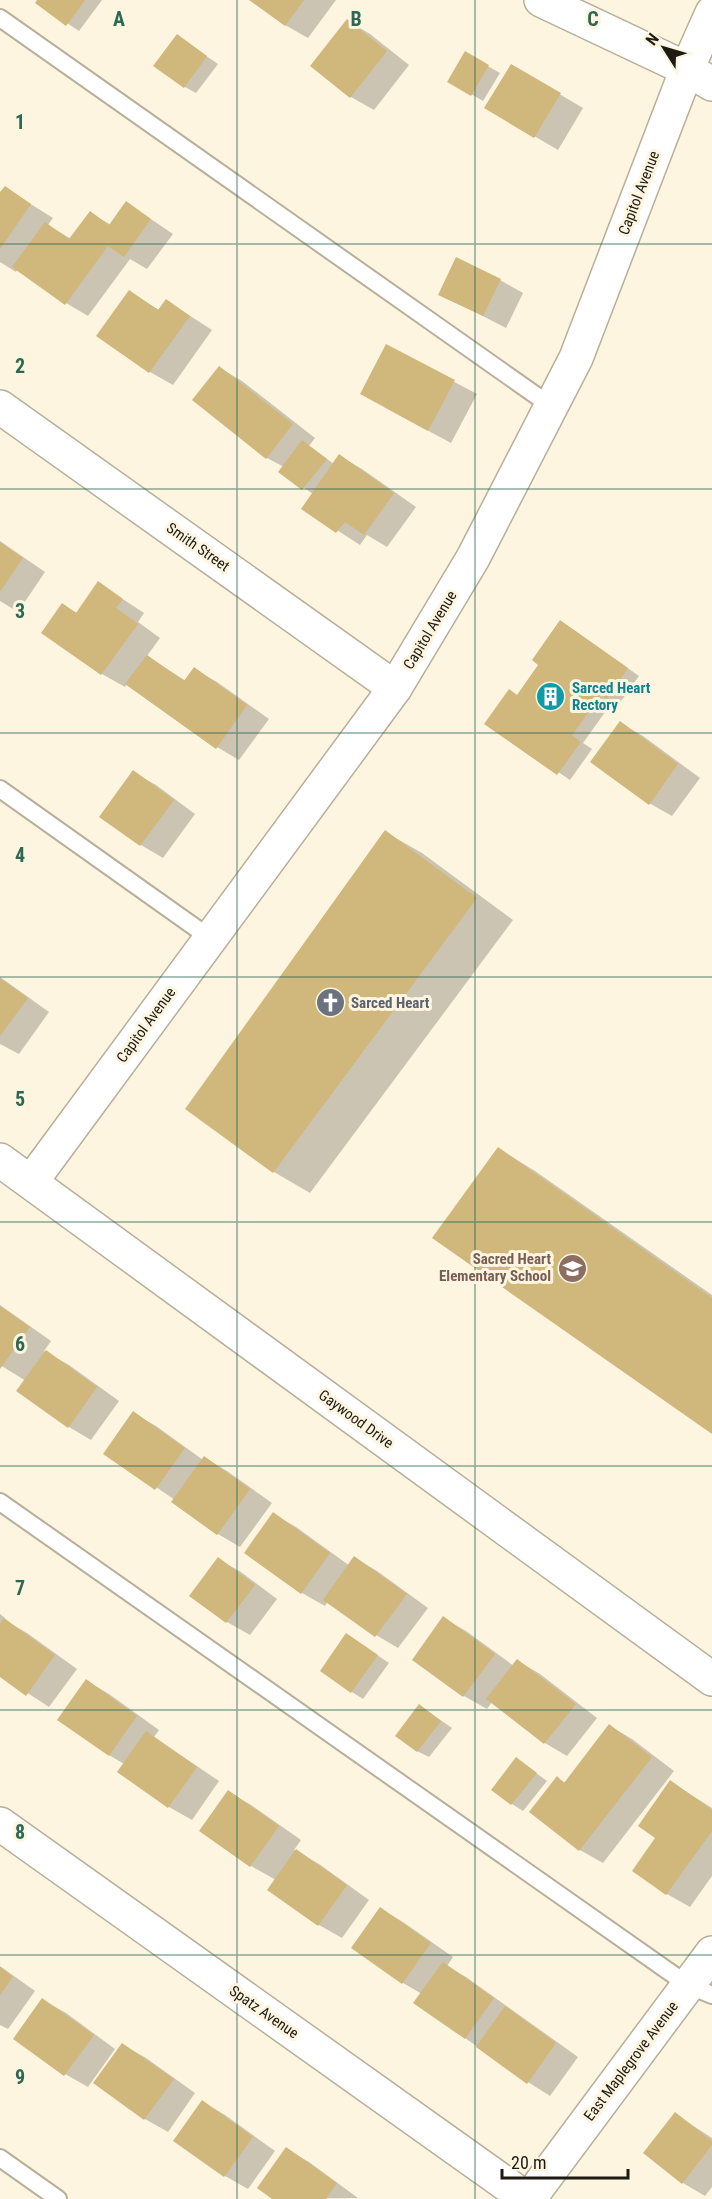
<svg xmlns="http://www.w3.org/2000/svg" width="712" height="2199" font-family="'Roboto Condensed',sans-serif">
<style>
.shadow{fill:#0003}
.building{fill:#d0b77b}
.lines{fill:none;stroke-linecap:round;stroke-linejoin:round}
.service-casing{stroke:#b7af9a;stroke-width:20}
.minor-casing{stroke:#b7af9a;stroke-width:36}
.service{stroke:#fff;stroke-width:16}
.minor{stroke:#fff;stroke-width:33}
.grid{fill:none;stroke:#2c6852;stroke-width:1.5;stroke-opacity:0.55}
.labels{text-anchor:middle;stroke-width:6;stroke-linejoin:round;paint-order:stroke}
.street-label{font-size:15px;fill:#1e1b13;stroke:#fef5e0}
.culture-label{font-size:15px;font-weight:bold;fill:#0d838f;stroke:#fef5e0;text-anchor:start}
.worship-label{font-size:15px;font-weight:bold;fill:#5b616d;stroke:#fef5e0;text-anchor:start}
.education-label{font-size:15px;font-weight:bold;fill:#785e54;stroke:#fef5e0;text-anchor:end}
.grid-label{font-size:20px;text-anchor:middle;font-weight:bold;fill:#2c6852;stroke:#fef5e0;stroke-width:6;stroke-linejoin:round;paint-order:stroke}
</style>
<rect width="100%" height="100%" fill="#fef5e0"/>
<!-- shadow -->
<g class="shadow">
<path d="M39,0h63l-23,31 -42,-28z"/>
<path d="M251,0h85l-28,38 -23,-13z"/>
<path d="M348,21l22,13 39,31 -35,45 -23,-13z"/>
<path d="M177,36l41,28 -22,29 -11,-6z"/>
<path d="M465,53l35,20 -17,28 -34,-20z"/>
<path d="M512,66l71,42 -25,42 -72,-42z"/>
<path d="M5,188l48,30 -5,7 23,14 19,-26 21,12 16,-22 46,31 -26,35 -17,-10 -42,57 -22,-13 -48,-34 -2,3 -16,-10v-67z"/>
<path d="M500,280l23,13 -17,35 -66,-34z"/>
<path d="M130,292l29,18 8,-9 45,29 -39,55 -23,-13 -52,-36z"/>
<path d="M387,346l90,48 -26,49 -67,-36z"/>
<path d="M220,368l22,13 73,57 -6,8 25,18 5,-8 23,13 54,38 -29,40 -20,-12 -7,10 -57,-37 10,-14 -32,-22 3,-5 -17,-9 -73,-58z"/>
<path d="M0,541l45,31 -27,40 -18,-11z"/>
<path d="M98,583l46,30 -6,9 22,16 -13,18 39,25 8,-12 23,13 52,37 -30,41 -22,-13 -90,-63 -2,3 -23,-13 -39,-69 14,8z"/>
<path d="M572,629l67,47 -20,28 -6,-3 -30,42 9,6 -22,31 -84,-57 32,-27z"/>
<path d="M620,723l23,13 57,42 -28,38 -23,-13z"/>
<path d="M133,772l23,13 39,29 -32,44 -22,-13z"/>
<path d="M385,832l37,21 91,67 -203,273 -36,-21 -87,-63z"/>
<path d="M0,977l49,35 -30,42 -19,-10z"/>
<path d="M499,1149l36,22 177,124v137z"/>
<path d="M0,1305l51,36 -7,10 25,14 50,36 -28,39 -22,-13 -43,-46 -26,-16z"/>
<path d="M133,1413l23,13 47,34 2,-2 22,13 45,32 -32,44 -22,-13 -43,-34 -69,-47z"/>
<path d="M273,1514l23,13 54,39 5,-8 22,13 51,37 -30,40 -22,-13 -48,-34 -3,5 -23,-13 -56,-41z"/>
<path d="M218,1559l23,13 36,27 -27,36 -23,-13 -36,-26z"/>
<path d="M0,1614l5,4 -1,2 23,13 50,36 -28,38 -49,-32z"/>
<path d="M443,1618l23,13 48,35 4,-5 22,13 57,44 -30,38 -22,-13 -53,-41 -5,7 -23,-13 -50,-37z"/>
<path d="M358,1642l31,21 -26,36 -11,-7z"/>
<path d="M87,1681l22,13 50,36 -5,7 65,44 -27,39 -23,-13 -50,-36 5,-7 -15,-9z"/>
<path d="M420,1706l32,22 -23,29 -12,-6z"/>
<path d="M610,1726l22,13 42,32 -71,92 -23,-13 -49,-38 26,-34 9,5z"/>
<path d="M517,1759l30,22 -24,30 -11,-7z"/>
<path d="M671,1782l41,26v68l-22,31 -23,-13 -33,-24 23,-32z"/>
<path d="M229,1792l22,13 50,35 -7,10 25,14 50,36 -27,38 -23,-13 -50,-35 7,-10 -25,-14 -50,-36z"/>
<path d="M381,1909l22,13 50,35 -6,9 19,11 112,80 -28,39 -22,-14 -63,-44 -43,-44 -19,-11 -50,-36z"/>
<path d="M0,1966l35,25 -27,38 -8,-4z"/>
<path d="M43,2000l23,13 49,36 -27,38 -23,-13z"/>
<path d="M123,2045l23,13 49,35 -27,39 -23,-13 -49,-36z"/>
<path d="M203,2102l22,13 50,36 -27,38 -23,-13 -50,-35z"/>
<path d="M675,2114l37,24v49l-7,9 -22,-13z"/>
<path d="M286,2149l23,13 49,36 -83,1z"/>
</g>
<!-- building -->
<g class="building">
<path d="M37,0h48l-19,26 -31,-23z"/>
<path d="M249,0h55l-19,26z"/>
<path d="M347,19l40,32 -37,47 -40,-32z"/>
<path d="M177,34l30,22 -23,32 -31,-22z"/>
<path d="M465,51l24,14 -18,31 -24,-14z"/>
<path d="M511,64l50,29 -27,45 -50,-30z"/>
<path d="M5,186l26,18 -31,45v-57z"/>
<path d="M126,201l25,18 -27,38 -16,-11 -43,59 -53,-38 33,-45 24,17 21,-28 19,14z"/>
<path d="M456,257l45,22 -18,37 -45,-21z"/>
<path d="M129,290l29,20 8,-11 24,17 -41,57 -53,-37z"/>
<path d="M386,344l69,36 -27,51 -68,-37z"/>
<path d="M219,366l74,58 -27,35 -74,-59z"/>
<path d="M302,440l25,19 -25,31 -24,-18z"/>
<path d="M339,454l55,39 -30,42 -19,-13 -9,11 -35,-24z"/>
<path d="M0,542l23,16 -23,34z"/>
<path d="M98,581l25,18 -7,9 22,16 -37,51 -60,-42 21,-30 14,10z"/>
<path d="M560,620l68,48 -21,31 -6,-4 -29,40 9,7 -24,33 -73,-51 25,-35 8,6 21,-30 -6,-5z"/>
<path d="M147,655l37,26 10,-14 53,38 -31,44 -91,-65z"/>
<path d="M620,721l58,43 -29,41 -59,-43z"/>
<path d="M133,770l41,30 -34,46 -41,-29z"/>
<path d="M385,830l92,68 -204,275 -88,-64z"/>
<path d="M0,978l28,20 -28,38z"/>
<path d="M498,1147l214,151v136l-280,-196z"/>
<path d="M0,1306l30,21 -30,42z"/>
<path d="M46,1350l51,37 -29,41 -52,-37z"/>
<path d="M133,1411l52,37 -30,42 -52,-36z"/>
<path d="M204,1456l46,33 -33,46 -46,-33z"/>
<path d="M273,1512l57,41 -29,41 -57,-41z"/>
<path d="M354,1556l53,38 -32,43 -52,-37z"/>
<path d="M218,1557l37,28 -29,38 -37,-27z"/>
<path d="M443,1616l52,38 -32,43 -51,-37z"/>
<path d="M4,1618l51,37 -29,41 -26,-19v-53z"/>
<path d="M346,1633l32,22 -27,38 -31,-22z"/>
<path d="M517,1659l59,45 -32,40 -58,-45z"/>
<path d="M86,1679l51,37 -28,40 -52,-36z"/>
<path d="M419,1704l22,17 -24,31 -22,-16z"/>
<path d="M609,1724l43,33 -73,94 -50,-39 28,-36 7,7z"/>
<path d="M146,1731l51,36 -29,41 -51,-36z"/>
<path d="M516,1757l21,16 -26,32 -20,-15z"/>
<path d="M670,1780l42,30v21l-46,64 -34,-24 23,-33 -17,-12z"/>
<path d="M228,1790l51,36 -29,41 -51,-36z"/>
<path d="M296,1849l51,36 -29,41 -51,-36z"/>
<path d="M380,1907l51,36 -29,41 -51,-36z"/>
<path d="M443,1962l51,36 -29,41 -52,-36z"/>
<path d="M0,1967l13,10 -13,18z"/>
<path d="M42,1998l52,37 -30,41 -51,-37z"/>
<path d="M505,2006l51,37 -29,41 -51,-37z"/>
<path d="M122,2043l52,36 -30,41 -51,-37z"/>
<path d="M202,2100l51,37 -29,40 -51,-36z"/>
<path d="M675,2112l37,29v4l-30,39 -39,-31z"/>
<path d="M286,2147l51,36 -11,16h-54l-15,-11z"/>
</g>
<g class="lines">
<defs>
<g id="service">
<path d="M0,18l551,388"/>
<path d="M0,789l210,149"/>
<path d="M0,1502l688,483 24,10"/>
<path d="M0,2158l58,41"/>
</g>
<g id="minor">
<path d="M541,0l146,69 25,15"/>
<path d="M0,407l395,281"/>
<path d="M0,1160l712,519"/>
<path d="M31,1182l364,-494 78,-130 103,-200 111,-289 25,-56"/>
<path d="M0,1824l527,375"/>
<path d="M529,2199l183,-246"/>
</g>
</defs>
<!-- service casing -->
<use href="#service" class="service-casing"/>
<!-- minor casing -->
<use href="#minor" class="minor-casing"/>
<!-- service -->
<use href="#service" class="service"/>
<!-- minor -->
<use href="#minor" class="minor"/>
</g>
<!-- grid -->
<path class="grid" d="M237,0v2199M475,0v2199M0,244h712M0,489h712M0,733h712M0,977h712M0,1222h712M0,1466h712M0,1710h712M0,1955h712"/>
<!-- icons -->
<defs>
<symbol id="building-disc" viewBox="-11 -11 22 22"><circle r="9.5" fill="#0f9aa8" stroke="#fef5e0"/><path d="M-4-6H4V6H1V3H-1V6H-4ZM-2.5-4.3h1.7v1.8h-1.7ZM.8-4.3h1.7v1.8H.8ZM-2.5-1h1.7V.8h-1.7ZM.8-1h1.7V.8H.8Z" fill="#fff"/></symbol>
<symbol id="church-disc" viewBox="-11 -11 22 22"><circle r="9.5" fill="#6b7280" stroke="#fef5e0"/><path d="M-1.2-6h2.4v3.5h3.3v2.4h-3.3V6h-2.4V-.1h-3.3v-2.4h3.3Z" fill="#fff"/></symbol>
<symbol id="school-disc" viewBox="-11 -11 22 22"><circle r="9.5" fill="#8d6e63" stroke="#fef5e0"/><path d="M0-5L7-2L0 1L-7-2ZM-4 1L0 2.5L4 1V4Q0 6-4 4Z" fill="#fff"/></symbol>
</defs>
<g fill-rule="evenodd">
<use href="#building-disc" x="534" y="680" width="33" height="33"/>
<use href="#church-disc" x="314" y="986" width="33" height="33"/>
<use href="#school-disc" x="556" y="1252" width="33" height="33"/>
</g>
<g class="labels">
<!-- street labels -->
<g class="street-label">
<text transform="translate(639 193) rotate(-69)" y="5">Capitol Avenue</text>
<text transform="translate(198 547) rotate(35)" y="5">Smith Street</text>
<text transform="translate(430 630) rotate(-59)" y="5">Capitol Avenue</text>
<text transform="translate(146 1025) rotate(-54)" y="5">Capitol Avenue</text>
<text transform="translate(356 1419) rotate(36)" y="5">Gaywood Drive</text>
<text transform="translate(264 2012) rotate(35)" y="5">Spatz Avenue</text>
<text transform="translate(631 2061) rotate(-53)" y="5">East Maplegrove Avenue</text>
</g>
<!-- culture labels -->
<g class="culture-label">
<text x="572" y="693">Sarced Heart<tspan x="572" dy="17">Rectory</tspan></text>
</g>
<!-- worship labels -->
<g class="worship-label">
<text x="351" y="1008">Sarced Heart</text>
</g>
<!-- education labels -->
<g class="education-label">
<text x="551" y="1264">Sacred Heart<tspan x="551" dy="17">Elementary School</tspan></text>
</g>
</g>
<g class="grid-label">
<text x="119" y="26">A</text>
<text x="356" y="26">B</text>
<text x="593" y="26">C</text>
<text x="20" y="129">1</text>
<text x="20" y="373">2</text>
<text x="20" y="618">3</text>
<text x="20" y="862">4</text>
<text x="20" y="1106">5</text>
<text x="20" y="1351">6</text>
<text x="20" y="1595">7</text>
<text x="20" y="1839">8</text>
<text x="20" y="2084">9</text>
</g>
<!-- north arrow -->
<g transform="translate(664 48) rotate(307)" stroke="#fef5e0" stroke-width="4.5" paint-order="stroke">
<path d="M0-4.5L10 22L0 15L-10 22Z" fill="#1e1b13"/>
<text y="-9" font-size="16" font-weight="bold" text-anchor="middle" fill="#1e1b13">N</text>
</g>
<!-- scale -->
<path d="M502 2169v9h126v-9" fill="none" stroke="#1e1b13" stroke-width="3"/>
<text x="511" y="2169" font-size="18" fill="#1e1b13" stroke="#fef5e0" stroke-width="4.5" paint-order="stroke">20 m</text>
</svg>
